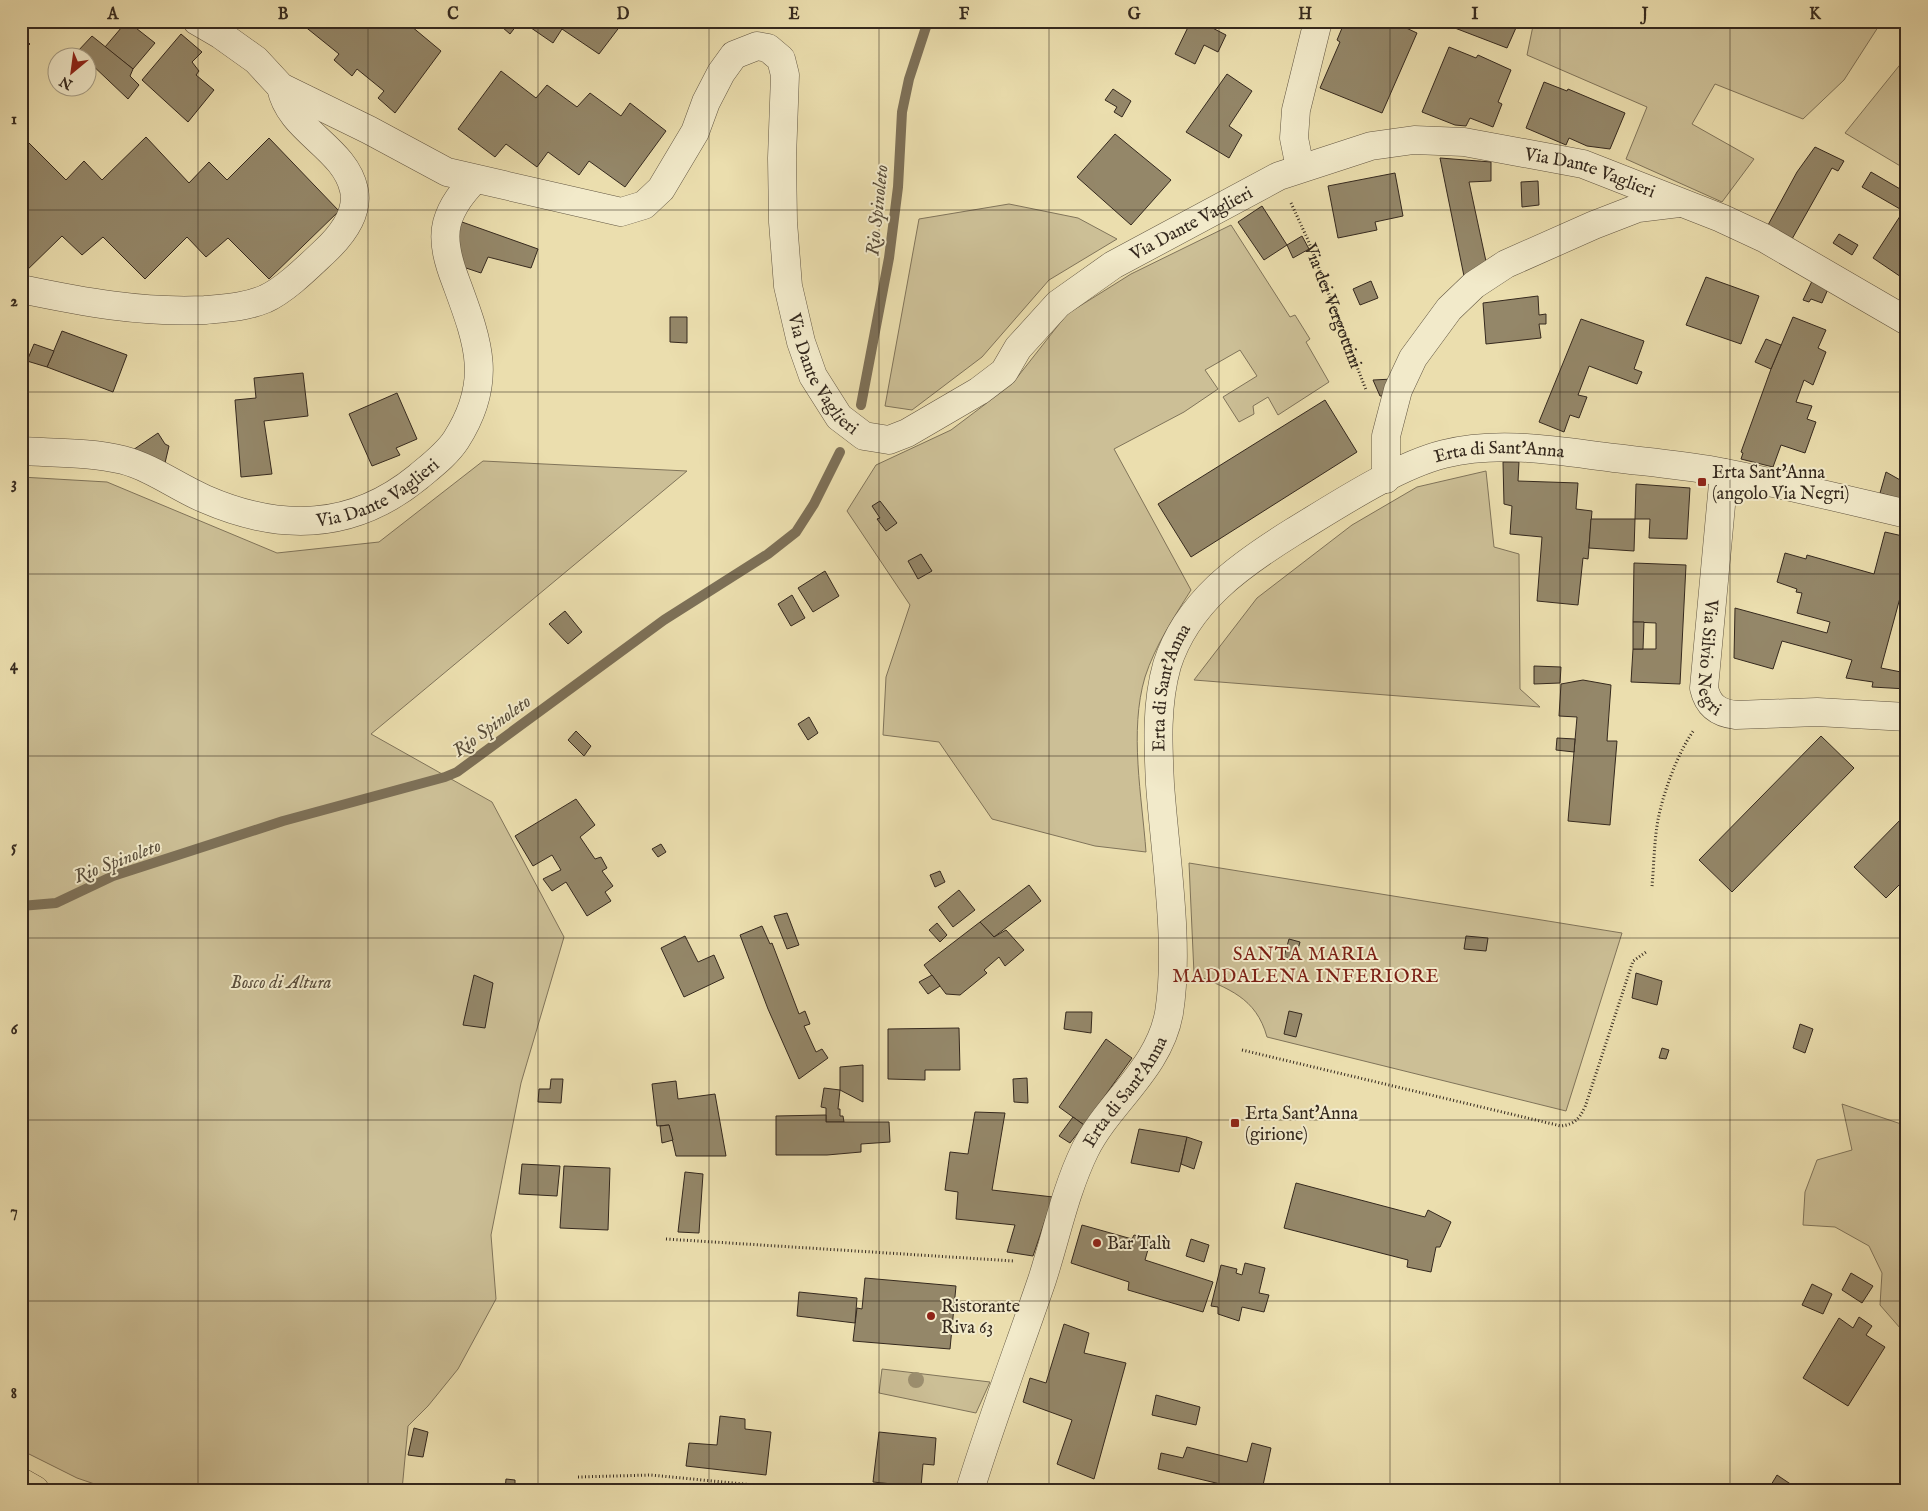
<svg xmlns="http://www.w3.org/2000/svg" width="1928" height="1511" font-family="'IM FELL English',serif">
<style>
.green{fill:#ccbf96;stroke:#80745a}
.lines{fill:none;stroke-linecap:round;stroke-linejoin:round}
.stream{stroke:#7d7057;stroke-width:10}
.building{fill:#948769;stroke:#35291e}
.minor-casing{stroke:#625642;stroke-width:29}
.major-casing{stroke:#35291e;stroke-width:29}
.path{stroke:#35291e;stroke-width:3;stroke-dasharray:1 2.5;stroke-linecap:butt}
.minor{stroke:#f2eaca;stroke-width:28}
.major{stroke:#ebdeae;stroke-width:28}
.tree{fill:#9c8f6f}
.grid{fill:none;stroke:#35291e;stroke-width:1;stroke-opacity:0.55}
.poi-dot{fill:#8f2418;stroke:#f2eaca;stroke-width:2}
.labels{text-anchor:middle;stroke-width:4;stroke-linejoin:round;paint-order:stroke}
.street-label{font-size:18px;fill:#35291e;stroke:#f2eaca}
.poi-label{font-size:18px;fill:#35291e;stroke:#f2eaca;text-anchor:start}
.park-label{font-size:18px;font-style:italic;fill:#5b4e3c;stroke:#f2eaca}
.water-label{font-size:19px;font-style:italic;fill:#594d3a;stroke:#f2eaca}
.neighbourhood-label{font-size:19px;letter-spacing:1px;fill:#7a1f14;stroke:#f2eaca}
.neatline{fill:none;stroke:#35291e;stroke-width:2}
.grid-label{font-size:16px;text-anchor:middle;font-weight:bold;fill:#35291e}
</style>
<rect width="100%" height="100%" fill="#ebdeae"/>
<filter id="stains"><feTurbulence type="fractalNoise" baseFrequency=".004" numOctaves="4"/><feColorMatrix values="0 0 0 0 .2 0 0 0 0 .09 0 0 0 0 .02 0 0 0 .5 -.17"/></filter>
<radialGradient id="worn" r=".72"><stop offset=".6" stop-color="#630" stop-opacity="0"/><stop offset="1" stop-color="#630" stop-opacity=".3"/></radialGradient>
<!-- green -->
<g class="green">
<path d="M1534,21h348l-38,59 -41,39 -88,-35 -23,40 62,35 -32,43 -96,-43 21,-52 -120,-52z"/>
<path d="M1907,56v114l-62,-37z"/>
<path d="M1009,204l69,14 39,21 -68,41 -67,77 -70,53 -27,-4 34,-187z"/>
<path d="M1231,225l59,92 5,-2 15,24 -4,3 23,40 -51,33 -10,-18 -15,9 1,8 -15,8 -16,-25 34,-21 -17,-26 -35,20 13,19 -34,23 -70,37 77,141c-17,27 -36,56 -46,87 -16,54 -3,120 1,175l-51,-6 -103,-27 -53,-77 -56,-7 3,-58 24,-72 -63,-94 29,-46 75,-35 61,-46 55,-70 64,-40z"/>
<path d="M483,461l204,10 -316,263 121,68 72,135 -43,146 -30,152 5,64 -38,70 -30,37 -20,20 -6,64h-290l-35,-12 -56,-28v-973l86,5 170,71 102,-11z"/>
<path d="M1486,471l8,76 25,7 1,135 20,18 -346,-27 63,-82 95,-73 65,-38z"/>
<path d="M1189,863l433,70 -56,178 -299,-74c-11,-40 -39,-48 -73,-63z"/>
<path d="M1842,1104l65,22v210l-27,-31 2,-32 -13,-27 -34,-19 -32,-2 2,-33 12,-32 35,-10z"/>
<path d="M882,1369l108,13 -14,31 -97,-20z"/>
</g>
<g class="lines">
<!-- stream -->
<g class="stream">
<path d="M861,405l28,-147 9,-71 4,-75 7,-33 19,-58"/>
<path d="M21,906l35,-3 57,-27 170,-55 162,-44 12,-5 207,-152 104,-66 28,-22 18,-28 26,-52"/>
</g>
</g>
<!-- building -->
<g class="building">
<path d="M127,21l28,22 -22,26 -28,-22z"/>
<path d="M298,21h107l36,30 -46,62 -17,-15 6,-7 -27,-22 -5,7 -18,-16 5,-6z"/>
<path d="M495,21h25l-10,13z"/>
<path d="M521,21h103l-25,33 -37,-25 -9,14z"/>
<path d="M1191,21h8l27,14 -8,17 -14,-7 -9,19 -20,-10z"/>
<path d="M1345,21h46l26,12 -35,80 -62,-25 20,-46 -3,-2z"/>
<path d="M1449,21h70l-12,27 -60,-23z"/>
<path d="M181,34l21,18 -10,10 7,9 -3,4 18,15 -26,32 -46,-42z"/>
<path d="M21,35l9,9 -9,9z"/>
<path d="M92,36l41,33 -3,7 9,9 -11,14 -40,-38v-3h-4l-7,-6z"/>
<path d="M1449,47l27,11 2,-3 33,15 -13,32 4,2 -9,23 -23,-9 -4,8 -11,-1 -33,-13z"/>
<path d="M501,71l35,27 11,-13 30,22 13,-14 31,23 9,-13 36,28 -41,56 -36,-26 -10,14 -31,-23 -11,15 -31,-23 -11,13 -37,-28z"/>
<path d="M1227,74l25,17 -23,35 13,9 -13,23 -43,-26z"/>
<path d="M1544,82l23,9 1,-2 57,24 -15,36 -23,-3 -18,-8 -3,7 -40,-17z"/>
<path d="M1113,89l18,12 -9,16 -8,-5 3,-5 -12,-7z"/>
<path d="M1115,134l56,46 -40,45 -54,-48z"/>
<path d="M146,137l43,46 20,-21 18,18 42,-42 70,73 -70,68 -41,-41 -22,19 -19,-20 -42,42 -42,-42 -21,18 -20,-19 -41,40v-136l3,-2 42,42 18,-19 18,19z"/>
<path d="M1815,147l29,14 -6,10 -6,-3 -40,71 -24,-14 29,-53z"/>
<path d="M1440,158l51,4v19l-22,1 18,84 -22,15z"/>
<path d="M1871,172l36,21v6l-7,10 -38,-22z"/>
<path d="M1395,173l8,43 -28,6 2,8 -39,8 -10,-52z"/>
<path d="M1538,181l1,24 -17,2 -1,-25z"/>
<path d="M1262,206l25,39 -23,15 -26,-38z"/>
<path d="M1904,210l3,1v70l-34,-23z"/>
<path d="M462,222l76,27 -7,19 -43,-11 -7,16 -24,-8v-31z"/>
<path d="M1839,234l19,11 -6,10 -19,-12z"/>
<path d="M1302,236l7,13 -16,9 -6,-13z"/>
<path d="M1706,277l53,19 -18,48 -55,-19z"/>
<path d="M1813,279l15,10 -6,14 -11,-4 -2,3 -6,-2z"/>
<path d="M1371,281l7,17 -18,7 -7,-16z"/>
<path d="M1538,296l1,19 7,-1v10h-7l2,14 -55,6 -3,-41z"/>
<path d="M670,317h17v26l-17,-1z"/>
<path d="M1793,317l33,13 -8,18 8,4 -13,33 -9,-5 -8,22 16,4 -5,13 9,3 -11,31 -24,-8 -8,22 -32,-8 2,-6 -2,-1 30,-83z"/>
<path d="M1581,319l63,22 -10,28 8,3 -5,12 -48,-18 -11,29 9,2 -8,21 -9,-3 -6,17 -25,-10z"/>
<path d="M62,331l65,24 -14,37 -66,-25z"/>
<path d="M1766,339l15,6 -10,24 -16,-7z"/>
<path d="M34,344l20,7 -7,16 -20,-6z"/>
<path d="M21,361l6,2 -5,12 -1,-1z"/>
<path d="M303,373l5,43 -44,5 8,53 -31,3 -6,-77 21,-2 -2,-20z"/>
<path d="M1393,379l-6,17h-7l-7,-16z"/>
<path d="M397,393l20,46 -21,9 4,7 -28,11 -23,-52z"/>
<path d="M1325,400l32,52 -166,105 -33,-53z"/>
<path d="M158,433l7,11 4,2 -4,17 -35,-11z"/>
<path d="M1503,462h16l-1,19 60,2 -2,26 16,2 -4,48 -5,-1 -5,47 -41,-4 5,-64 -32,-3 2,-28 -8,-2z"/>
<path d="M1886,472l16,9 5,-9v29l-27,-8z"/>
<path d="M1636,484l54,4 -3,51 -38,-1 1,-19h-15z"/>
<path d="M880,501l17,22 -11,8 -9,-12 3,-1 -8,-12z"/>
<path d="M1591,519h44l-1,32 -45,-3z"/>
<path d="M1885,532l22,5v35l-26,96 25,5 1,-5v21l-35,-2 1,-5 -27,-4 6,-18 -70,-19 -9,28 -39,-11 1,-50 92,25 3,-11 -33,-9 5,-20 -6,-1 1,-3 -20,-7 8,-29 21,6 1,-4 67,19z"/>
<path d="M921,554l11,17 -14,8 -10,-18z"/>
<path d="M1634,563l52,2 -6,119 -49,-2 2,-33h23v-26l-23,-1z"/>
<path d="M825,571l14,25 -26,16 -15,-24z"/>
<path d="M792,595l13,23 -14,8 -13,-22z"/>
<path d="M565,611l17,21 -14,12 -19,-20z"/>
<path d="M1633,622h11l-1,27h-10z"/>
<path d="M1534,666l27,1 -1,16 -26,1z"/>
<path d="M1583,680l28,5 -4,56h10l-7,84 -42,-4 9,-104 -18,-1 2,-32z"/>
<path d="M809,717l9,16 -10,7 -10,-16z"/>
<path d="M576,731l15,15 -7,10 -16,-16z"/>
<path d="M1821,736l33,32 -122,124 -33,-32z"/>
<path d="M1557,738l18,1 -1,13 -18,-2z"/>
<path d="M576,799l19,26 -15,12 15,22 6,-2 6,11 -5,3 11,15 -8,6 6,9 -24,15 -21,-34 -14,9 -9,-12 18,-9 -9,-15 -19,11 -18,-30z"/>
<path d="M1907,813v64l-21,21 -32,-31z"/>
<path d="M661,844l5,8 -8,5 -6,-8z"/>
<path d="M940,871l5,11 -10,5 -5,-12z"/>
<path d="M1029,885l12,16 -47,36 -14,-15z"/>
<path d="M959,890l16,20 -22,17 -15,-20z"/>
<path d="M787,913l12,32 -12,4 -13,-33z"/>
<path d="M980,922l14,15 12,-7 18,20 -19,16 -6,-9 -15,13 3,3 -27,22 -14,-1 -22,-29z"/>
<path d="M937,923l10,12 -7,7 -11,-12z"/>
<path d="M762,926l8,18 2,-1 27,71 6,-3 5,13 -6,2 12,26 6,-3 6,9 -29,21 -31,-70 -28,-74z"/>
<path d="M685,936l13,26 16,-7 10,23 -40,19 -23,-49z"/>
<path d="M1466,936l22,2 -2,13 -22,-2z"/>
<path d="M1289,939l11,3 -5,18 -11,-3z"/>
<path d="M1636,973l26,8 -5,24 -25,-7z"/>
<path d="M474,975l19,8 -8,45 -22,-3z"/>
<path d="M932,975l8,11 -12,8 -9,-12z"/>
<path d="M1289,1011l13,3 -6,23 -12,-3z"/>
<path d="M1066,1012h26l-1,21 -27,-4z"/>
<path d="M1800,1024l13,5 -8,24 -12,-5z"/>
<path d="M959,1028l1,42h-35v10l-37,-1v-50z"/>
<path d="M1106,1039l26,19 -48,67 -25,-18z"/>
<path d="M1662,1048l7,2 -3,9 -7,-1z"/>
<path d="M863,1065v37l-23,-12v-23z"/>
<path d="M1027,1078l1,25 -14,-1 -1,-23z"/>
<path d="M551,1079h12l-2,24 -23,-1 1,-13h11z"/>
<path d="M676,1081l2,18 37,-5 11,62h-50l-7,-31 -12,1 -5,-42z"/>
<path d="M824,1088l16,2 -2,19h2v7h3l1,6h-18v-14l-5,-1z"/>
<path d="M975,1112l30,1 -13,77 61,7 -20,59 -26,-4 8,-27 -59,-6 2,-27 -13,-2 5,-38 18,2z"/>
<path d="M826,1115v7h63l1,20 -29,2v8l-34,3h-51v-39z"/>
<path d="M1073,1117l11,8 -14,18 -11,-7z"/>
<path d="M669,1125l4,15 -11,3 -2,-17z"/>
<path d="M1139,1129l48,8 -8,35 -48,-9z"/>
<path d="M1187,1137l15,5 -8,27 -13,-5z"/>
<path d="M522,1164l38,2 -3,30 -38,-2z"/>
<path d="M564,1166l46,2 -2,62 -48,-2z"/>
<path d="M685,1172l18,2 -4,59 -21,-1z"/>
<path d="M1296,1183l129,34 3,-7 23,12 -11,25h-4l-5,25 -24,-5 1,-7 -124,-32z"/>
<path d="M1082,1225l50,14 2,-4 17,4 -6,21 68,22 -10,30 -75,-22 1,-8 -58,-19z"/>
<path d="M1191,1239l18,6 -5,17 -18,-6z"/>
<path d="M1245,1263l20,5 -6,25 10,2 -5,17 -22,-5 -3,14 -21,-7v-7l-7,-1 10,-41 16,4 -1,4 6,2z"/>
<path d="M1851,1273l22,13 -11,17 -20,-13z"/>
<path d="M865,1278l91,8 -6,63 -97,-8 4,-33 5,1z"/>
<path d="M1812,1284l20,10 -9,20 -21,-9z"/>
<path d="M799,1292l58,6 -2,25 -58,-7z"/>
<path d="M1859,1317l13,9 -6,9 19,12 -37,59 -45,-28 36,-60 14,10z"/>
<path d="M1064,1324l25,9 -5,20 42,10 -32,116 -37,-15 15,-44 -49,-18 7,-24 16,5z"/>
<path d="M1156,1395l44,12 -4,18 -44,-10z"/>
<path d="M720,1416l25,3v10l26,3 -5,43 -80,-9 3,-23 28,2z"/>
<path d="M414,1428l14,4 -5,25 -15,-2z"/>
<path d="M879,1432l57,6 -2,27 -11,-1 -2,23 -48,-5z"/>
<path d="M1252,1443l19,5 -9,42h-17l-87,-21 3,-16 22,5 4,-11 60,15z"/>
<path d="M1777,1475l21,14 -1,1h-29z"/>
<path d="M506,1479l9,1v10h-10z"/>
</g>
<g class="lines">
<defs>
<g id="minor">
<path id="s2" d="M197,21l24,14 35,25 25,27 88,43 78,42 174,40 23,-7 17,-16 34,-57 11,-30 15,-29 13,-18 23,-9 11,2 13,11 4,16 -3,83 1,64 5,64 13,56 12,34 26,41 25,19 25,4 18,-7 72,-42 25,-19 14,-24 40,-44 55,-39 166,-89 92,-30 43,-6 50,2 119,22 138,54 43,20 143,83"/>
<path d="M1300,168l-6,-30 2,-28 22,-89"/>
<path d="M21,289c62,13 121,24 184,21 21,-2 41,-3 60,-11 20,-9 43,-32 59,-47 16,-15 35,-38 30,-62 -9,-43 -65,-59 -73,-103"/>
<path id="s3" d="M21,451c33,2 70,1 102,9 30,8 54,27 82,39 76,33 148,31 213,-22 13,-11 29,-23 38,-37 38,-59 22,-98 0,-158 -7,-18 -14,-40 -9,-59 5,-18 16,-31 28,-44"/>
<path id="s4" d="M1724,473l-20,215c4,18 14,25 32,27l81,-3 90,5"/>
<path d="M1386,479v-43l12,-46 15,-32 36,-49 25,-24 32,-21 88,-39 44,-17 41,-5"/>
<path id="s5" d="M970,1490c22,-71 48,-140 72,-210 14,-43 23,-89 43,-130 24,-48 74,-81 84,-137 11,-69 -4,-158 -9,-229 -2,-40 -4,-80 7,-119 20,-63 73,-100 126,-133 43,-26 103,-66 151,-78 57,-14 113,-3 170,4 33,4 68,7 101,13 64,12 128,28 192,43"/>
</g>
<path id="major" d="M21,1482l14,8"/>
</defs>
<!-- minor casing -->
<use href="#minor" class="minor-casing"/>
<!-- major casing -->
<use href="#major" class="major-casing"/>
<!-- path -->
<g class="path">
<path id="s1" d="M1291,203l17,37 58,150"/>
<path d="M1652,886c2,-21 2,-44 6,-66 5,-27 20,-68 36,-90"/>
<path d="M1242,1050l319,76c14,-2 18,-7 24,-19l48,-146 13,-9"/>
<path d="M666,1239l348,22"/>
<path d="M578,1477l73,-2 154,15"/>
</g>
<!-- minor -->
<use href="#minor" class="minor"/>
<!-- major -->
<use href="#major" class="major"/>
</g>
<!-- trees -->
<circle class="tree" cx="916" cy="1380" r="8"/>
<!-- grid -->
<path class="grid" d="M198,21v1469M368,21v1469M538,21v1469M709,21v1469M879,21v1469M1049,21v1469M1219,21v1469M1390,21v1469M1560,21v1469M1730,21v1469M21,210h1886M21,392h1886M21,574h1886M21,756h1886M21,938h1886M21,1120h1886M21,1301h1886"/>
<!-- markers -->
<g class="poi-dot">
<rect x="1697" y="477" width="10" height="10" rx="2.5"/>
<rect x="1230" y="1118" width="10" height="10" rx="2.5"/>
<circle cx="1097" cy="1243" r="5"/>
<circle cx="931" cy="1316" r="5"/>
</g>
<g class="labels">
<!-- street labels -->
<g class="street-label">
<text dy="6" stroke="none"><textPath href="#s2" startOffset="1950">Via Dante Vaglieri</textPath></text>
<text dy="6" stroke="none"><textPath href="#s2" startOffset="1530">Via Dante Vaglieri</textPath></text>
<text dy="6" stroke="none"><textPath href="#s1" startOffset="111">Via dei Vergottini</textPath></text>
<text dy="6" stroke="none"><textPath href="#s2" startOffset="1050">Via Dante Vaglieri</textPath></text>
<text dy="6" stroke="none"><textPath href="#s5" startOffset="1284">Erta di Sant'Anna</textPath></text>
<text dy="6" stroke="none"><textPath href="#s3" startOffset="376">Via Dante Vaglieri</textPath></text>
<text dy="6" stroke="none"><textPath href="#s4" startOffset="186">Via Silvio Negri</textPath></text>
<text dy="6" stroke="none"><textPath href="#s5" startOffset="849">Erta di Sant'Anna</textPath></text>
<text dy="6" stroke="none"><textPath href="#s5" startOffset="430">Erta di Sant'Anna</textPath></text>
</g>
<!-- poi labels -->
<g class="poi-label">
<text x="1712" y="478">Erta Sant'Anna<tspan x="1712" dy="21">(angolo Via Negri)</tspan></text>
<text x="1245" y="1119">Erta Sant'Anna<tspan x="1245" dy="21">(girione)</tspan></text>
<text x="1107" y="1249">Bar Talù</text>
<text x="941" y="1312">Ristorante<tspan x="941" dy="21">Riva 63</tspan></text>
</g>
<!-- park labels -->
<g class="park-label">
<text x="281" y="988">Bosco di Altura</text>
</g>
<!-- water labels -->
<g class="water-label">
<text transform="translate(876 210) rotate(-84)" y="7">Rio Spinoleto</text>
<text transform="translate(491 725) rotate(-36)" y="7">Rio Spinoleto</text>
<text transform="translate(117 860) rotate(-21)" y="7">Rio Spinoleto</text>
</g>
<!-- neighbourhood labels -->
<g class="neighbourhood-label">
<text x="1306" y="960">SANTA MARIA<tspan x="1306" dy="22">MADDALENA INFERIORE</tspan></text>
</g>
</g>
<!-- margin -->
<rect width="1928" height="1511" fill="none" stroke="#ebdeae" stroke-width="55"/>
<!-- north arrow -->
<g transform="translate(72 72) rotate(209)"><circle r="24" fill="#f2eaca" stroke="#a69d85"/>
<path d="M0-4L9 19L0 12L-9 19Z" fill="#8f2418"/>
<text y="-8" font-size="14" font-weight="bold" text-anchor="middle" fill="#35291e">N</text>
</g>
<rect x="28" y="28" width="1872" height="1456" class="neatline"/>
<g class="grid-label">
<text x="113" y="19">A</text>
<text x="283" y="19">B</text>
<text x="453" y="19">C</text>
<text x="623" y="19">D</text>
<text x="794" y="19">E</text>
<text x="964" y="19">F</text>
<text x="1134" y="19">G</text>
<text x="1305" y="19">H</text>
<text x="1475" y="19">I</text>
<text x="1645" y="19">J</text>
<text x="1815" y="19">K</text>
<text x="14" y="124">1</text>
<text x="14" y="306">2</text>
<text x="14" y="488">3</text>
<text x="14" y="670">4</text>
<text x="14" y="852">5</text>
<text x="14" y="1034">6</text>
<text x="14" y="1216">7</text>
<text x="14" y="1398">8</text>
</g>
<rect width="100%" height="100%" filter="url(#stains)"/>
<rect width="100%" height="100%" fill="url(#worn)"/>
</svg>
